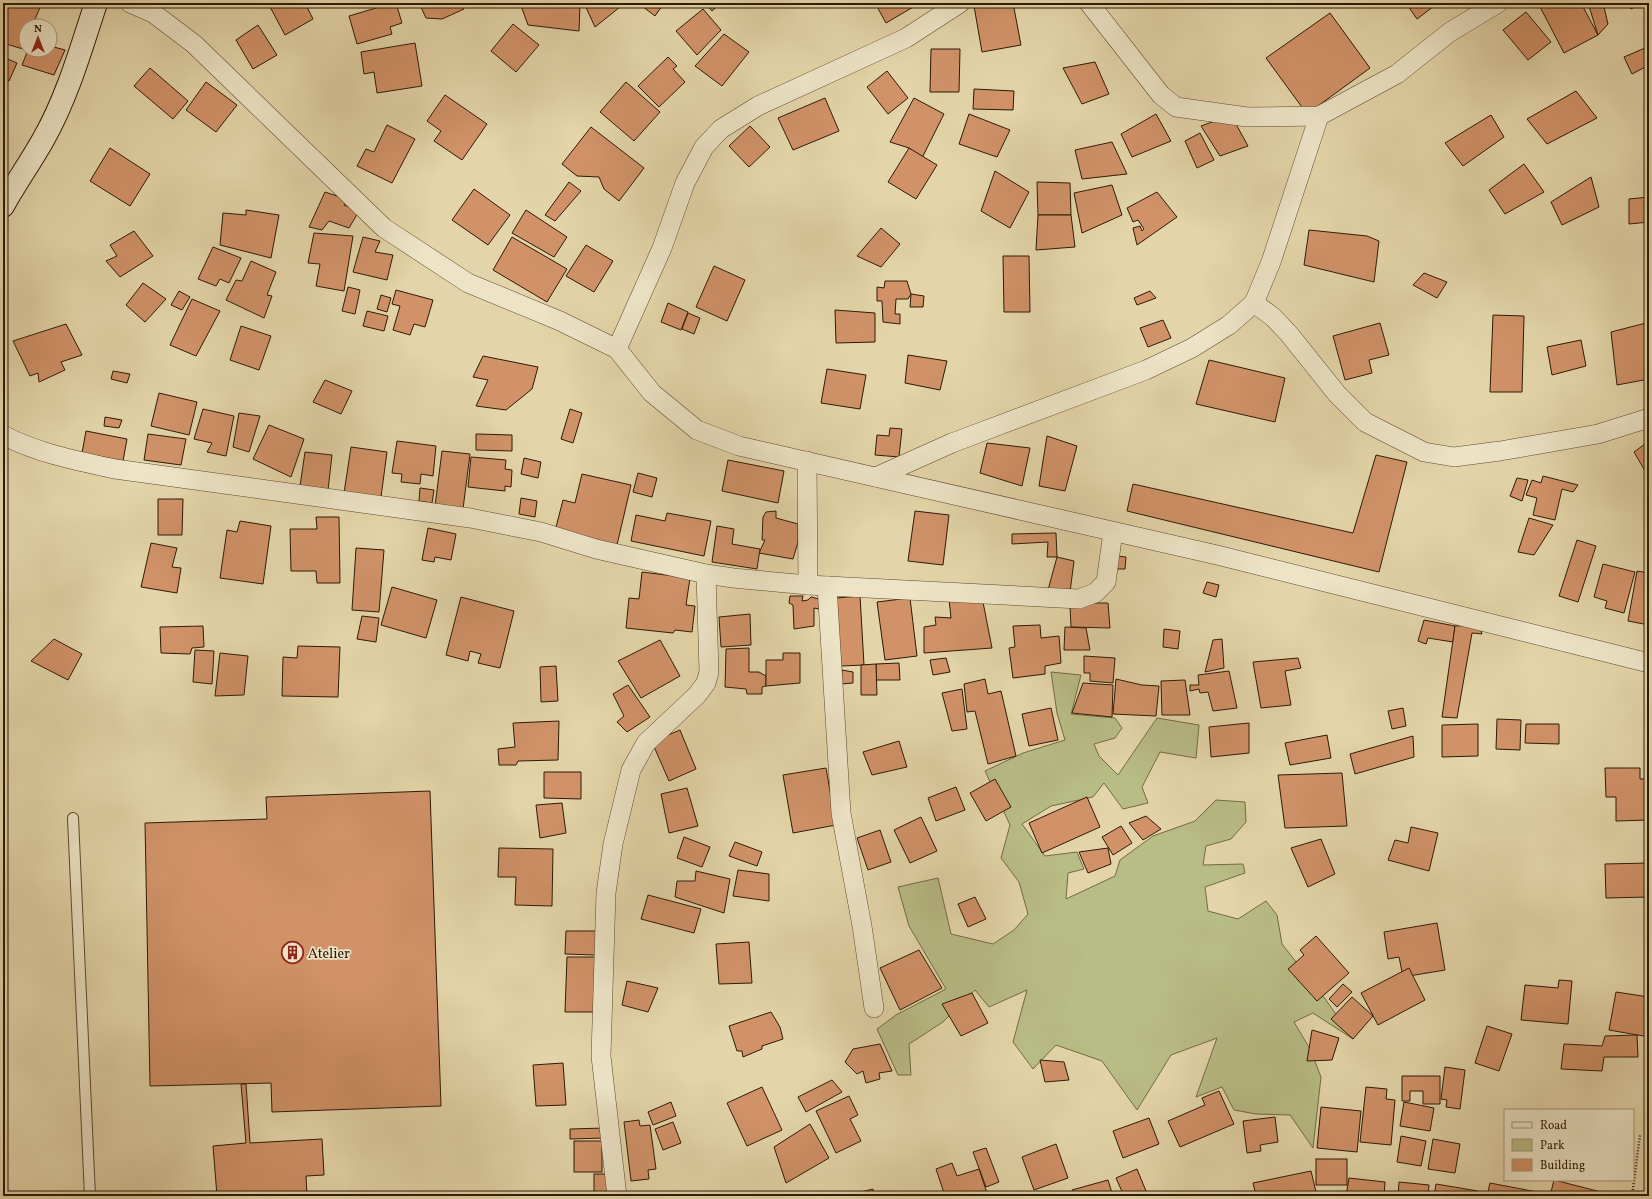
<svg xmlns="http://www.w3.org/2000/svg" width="1652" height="1199" font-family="Vollkorn,serif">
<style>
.green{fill:#b8bc85;stroke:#736a45}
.building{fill:#d19268;stroke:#2e1905}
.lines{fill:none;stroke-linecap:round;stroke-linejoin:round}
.lane-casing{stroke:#5b482e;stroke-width:12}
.street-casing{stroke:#5b482e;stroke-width:20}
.secondary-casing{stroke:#2e1905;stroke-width:24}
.path{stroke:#2e1905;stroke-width:2.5;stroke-dasharray:1 2;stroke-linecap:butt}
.lane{stroke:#ede4c7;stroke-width:10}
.street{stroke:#ede4c7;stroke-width:19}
.secondary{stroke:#ede4c7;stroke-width:22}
.labels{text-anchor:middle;stroke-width:3.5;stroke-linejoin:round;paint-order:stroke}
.poi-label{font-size:14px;fill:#2e1905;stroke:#ede4c7;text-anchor:start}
</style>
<rect width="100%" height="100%" fill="#e3d5a9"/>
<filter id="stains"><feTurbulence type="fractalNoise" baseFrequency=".005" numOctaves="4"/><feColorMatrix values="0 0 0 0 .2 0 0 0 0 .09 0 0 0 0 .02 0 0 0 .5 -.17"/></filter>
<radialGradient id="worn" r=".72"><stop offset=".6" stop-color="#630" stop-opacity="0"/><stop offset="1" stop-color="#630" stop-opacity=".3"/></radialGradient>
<!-- green -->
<path class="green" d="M1051,672l30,3 -10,39 44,4 7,10 -7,10 -21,6 5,12 19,19 39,-57 42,7 -3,33 -36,-6 -18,35 6,16 -25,6 -19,-26 -11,14 -42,9 -29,18 23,32 32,-4 7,17 -16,4 -2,26 49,-23 5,-16 33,-24 42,-15 21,-21 29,2 1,20 -15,17 -25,7 -3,19 40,-1 2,9 -40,14 3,24 30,8 28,-18 11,14 5,29 44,56 27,39 -40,-26 -19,9 16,27 11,28 -8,71 -23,-33 -34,-1 -22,-4 -12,-23 -26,10 21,-59 -46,17 -34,55 -35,-49 -46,-16 -23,24 -20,-27 14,-52 -38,17 -14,-17 -32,32 -34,22 2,31h-13l-21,-46 19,-14 50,-26 -37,-63 -11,-39 40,-9 13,56 42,10 21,-14 14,-16 -9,-32 -18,-24 9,-33 -25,-54 38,-18 42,-13 -8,-27z"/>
<!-- building -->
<g class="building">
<path d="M3,3h39l-10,23h-6v16l-3,7 -20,-6z"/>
<path d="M268,3h37l8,16 -28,16z"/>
<path d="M393,3h3l6,20 -12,4 2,7 -35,10 -8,-28z"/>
<path d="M419,3h42l3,6 -22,10 -16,-1z"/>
<path d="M520,3h60l-1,28 -51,-6z"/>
<path d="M584,3h33l3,4 -25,20z"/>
<path d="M638,3h26l-9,13z"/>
<path d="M705,3h16l-9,8z"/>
<path d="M875,3h45l-34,20z"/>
<path d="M991,3h22l8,42 -39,7 -8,-46z"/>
<path d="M1406,3h32l-21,16z"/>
<path d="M1538,3h43l17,32 -34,18z"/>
<path d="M1588,3h15l5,21 -10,11z"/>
<path d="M1626,3h16l-11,6z"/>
<path d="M703,9l18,21 -24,25 -21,-24z"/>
<path d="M1526,12l25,30 -23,18 -25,-30z"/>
<path d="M1330,13l40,55 -63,46 -41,-56z"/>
<path d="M513,24l26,21 -23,27 -25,-21z"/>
<path d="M258,25l19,30 -24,14 -17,-29z"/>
<path d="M724,34l25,18 -27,34 -27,-20z"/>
<path d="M415,43l7,43 -45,7 -3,-21 -10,2 -3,-22z"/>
<path d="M50,46l15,4 -11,25 -32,-10 6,-15h22z"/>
<path d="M1645,48l4,17 -17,9 -8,-17z"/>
<path d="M931,49h29l-1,43h-29z"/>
<path d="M3,57l14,6 -8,18 -6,-3z"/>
<path d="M668,57l9,9 -4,3 12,13 -26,25 -21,-21z"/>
<path d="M1095,62l14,32 -27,10 -19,-36z"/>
<path d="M150,68l38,33 -15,18 -39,-33z"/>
<path d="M887,71l21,27 -20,16 -21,-27z"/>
<path d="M206,82l31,23 -21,27 -30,-22z"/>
<path d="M626,82l34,30 -26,29 -34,-29z"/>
<path d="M974,89l40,2 -1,19 -40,-1z"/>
<path d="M1576,91l21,27 -50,26 -20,-25z"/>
<path d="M445,95l42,29 -25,36 -28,-19 7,-10 -14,-10z"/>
<path d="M825,98l14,33 -46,19 -15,-32z"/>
<path d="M914,98l30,16 -22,44 -13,-10 -19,-6z"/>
<path d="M969,114l41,16 -13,27 -38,-13z"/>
<path d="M1156,114l15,27 -39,16 -11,-23z"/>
<path d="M1231,115l17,31 -28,10 -19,-30z"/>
<path d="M1491,115l13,22 -41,29 -18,-23z"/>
<path d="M387,125l28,14 -23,44 -35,-17 9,-17 8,3z"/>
<path d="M750,126l20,21 -21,20 -20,-21z"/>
<path d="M591,127l53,41 -25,33 -15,-12 -5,-12 -22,-1 -15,-12z"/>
<path d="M1200,133l14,27 -17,8 -12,-27z"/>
<path d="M1112,142l15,32 -45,5 -7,-29z"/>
<path d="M110,148l40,26 -20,32 -40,-25z"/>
<path d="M909,148l28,17 -21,34 -28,-17z"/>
<path d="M1524,164l20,28 -39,22 -16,-24z"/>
<path d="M995,171l34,21 -19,36 -29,-17z"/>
<path d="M1591,177l8,30 -37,18 -11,-23z"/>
<path d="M569,182l12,9 -26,30 -10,-6z"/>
<path d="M1037,182l33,1 1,32h-33z"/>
<path d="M1112,185l10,30 -40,18 -8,-40z"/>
<path d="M474,189l36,26 -22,30 -36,-25z"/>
<path d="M325,192l21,7 -2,6 15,6 -10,17 -20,-7 -7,9 -13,-3z"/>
<path d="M1157,192l20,25 -40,28 -4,-17 7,-2 2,5 2,-2 -6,-9 -5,2 -6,-14z"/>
<path d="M1649,197v25l-20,2v-25z"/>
<path d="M246,210l33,5 -8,43 -51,-13 3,-32 23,2z"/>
<path d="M526,210l41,27 -13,20 -42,-24z"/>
<path d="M1038,215h33l4,32 -39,3z"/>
<path d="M881,228l19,16 -19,23 -24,-11z"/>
<path d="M1309,230l58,6 12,5 -5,41 -70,-17z"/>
<path d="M134,231l19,25 -33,21 -14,-16 11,-5 -7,-11z"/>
<path d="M314,233l39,3 -9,55 -28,-5 4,-22 -12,-1z"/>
<path d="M363,237l17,4 -5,11 18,3 -6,25 -34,-8z"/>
<path d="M512,237l55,32 -20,33 -54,-32z"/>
<path d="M586,245l27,16 -19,31 -28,-16z"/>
<path d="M213,247l28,11 -12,25 -9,-4 -4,7 -18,-7z"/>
<path d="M1003,256h26l1,56h-26z"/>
<path d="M251,261l25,11 -9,23 5,1 -8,22 -38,-18 10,-20 6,1z"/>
<path d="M714,266l31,14 -18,41 -31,-14z"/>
<path d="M1424,273l23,9 -10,16 -24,-13z"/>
<path d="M885,281h22l4,13 -3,5h-12l-1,15h5v10l-17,-2 -1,-21h-5v-14l7,1z"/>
<path d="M143,283l23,16 -21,23 -19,-17z"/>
<path d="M348,287l12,3 -5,24 -13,-3z"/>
<path d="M396,290l37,10 -8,27 -11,-3 -4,11 -17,-5 7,-24 -8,-2z"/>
<path d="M179,291l11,6 -8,13 -11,-5z"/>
<path d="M1150,291l6,7 -19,7 -3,-7z"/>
<path d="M911,294l13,2 -1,11h-13z"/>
<path d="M381,295l10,3 -4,14 -10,-3z"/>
<path d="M192,299l28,12 -24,45 -26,-11z"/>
<path d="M668,303l20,9 -7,18 -20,-8z"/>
<path d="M835,310l40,3v29l-39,1z"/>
<path d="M367,311l21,5 -4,15 -21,-5z"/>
<path d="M688,313l12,5 -6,16 -12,-5z"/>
<path d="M1493,315l31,1 -2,76h-32z"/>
<path d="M1163,320l8,18 -23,9 -8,-19z"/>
<path d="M1380,323l9,32 -20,5 3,13 -27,7 -12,-44z"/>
<path d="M1646,323l3,20v36l-32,6 -6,-53z"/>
<path d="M66,324l16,31 -21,7 4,8 -26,12 -1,-9 -8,3 -17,-35z"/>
<path d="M241,326l30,10 -12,34 -29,-10z"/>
<path d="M1581,340l5,26 -34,9 -5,-28z"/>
<path d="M908,355l39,6 -7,29 -35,-7z"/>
<path d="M483,356l55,11 -6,22 -26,21 -30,-4 12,-26 -15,-3z"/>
<path d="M1209,360l76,18 -10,44 -79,-18z"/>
<path d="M827,369l39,6 -6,34 -39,-6z"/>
<path d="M113,371l17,3 -3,9 -16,-4z"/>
<path d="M325,380l27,11 -11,23 -28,-12z"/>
<path d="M159,393l38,9 -8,33 -38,-9z"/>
<path d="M203,409l31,7 -8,40 -19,-4 5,-9 -18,-4z"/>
<path d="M570,409l12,4 -9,30 -12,-4z"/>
<path d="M239,413l21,3 -11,36 -16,-5z"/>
<path d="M105,417l17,3 -3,8 -15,-2z"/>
<path d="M269,425l35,14 -13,38 -38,-18z"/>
<path d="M890,428l12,1 -3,28 -24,-2 2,-20 12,1z"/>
<path d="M86,431l41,8 -4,22 -41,-8z"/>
<path d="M148,434l38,5 -5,26 -37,-5z"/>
<path d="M476,434l36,1v16l-36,-1z"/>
<path d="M1047,436l30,10 -12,45 -26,-5z"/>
<path d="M397,441l39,5 -3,30 -12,-2 -1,10 -19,-2 1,-8 -10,-1z"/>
<path d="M1649,441v37l-15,-26z"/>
<path d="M987,443l43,5 -8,38 -42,-13z"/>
<path d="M351,447l36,5 -6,45 -37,-4z"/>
<path d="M442,451l28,3 -7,55 -28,-3z"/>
<path d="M305,452l27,3 -4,35 -28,-4z"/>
<path d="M1376,455l31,7 -28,110 -252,-61 6,-27 220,49z"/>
<path d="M471,457l35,3 -1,9 7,1 -1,17 -6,-1v5l-37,-4z"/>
<path d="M524,458l17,4 -3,16 -17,-4z"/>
<path d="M728,460l56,11 -6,32 -56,-12z"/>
<path d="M638,473l19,5 -5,19 -19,-5z"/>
<path d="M582,474l49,11 -14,60 -62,-14 8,-31 12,3z"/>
<path d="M1543,476l35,9 -5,7 -11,-3 -7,31 -22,-5 4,-17 -11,-3 6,-15 9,3z"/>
<path d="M1517,478l11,2 -6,21 -12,-5z"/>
<path d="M420,488l14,2 -2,13 -13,-2z"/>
<path d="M521,498l16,3 -2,16 -16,-3z"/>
<path d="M158,499h25l-1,36h-24z"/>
<path d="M776,511v7l22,6v18l-5,17 -34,-6 6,-13h-3l1,-23 3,-5z"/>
<path d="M915,511l34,4 -6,50 -35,-4z"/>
<path d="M667,513l44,8 -7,35 -73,-15 5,-26 29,6z"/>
<path d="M316,517h23l1,66h-23l-1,-12h-25l-1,-42h27z"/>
<path d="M1529,518l24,7 -19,30 -16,-3z"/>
<path d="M240,521l31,5 -8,58 -43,-6 7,-48 10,2z"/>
<path d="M717,526l17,3 -2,15 28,5 -3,20 -45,-7z"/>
<path d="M428,528l28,6 -5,26 -16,-3 -1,5 -12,-2z"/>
<path d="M1056,533l1,24h-10l1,-15 -36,2v-10z"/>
<path d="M1577,540l19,6 -18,56 -19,-6z"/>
<path d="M151,543l26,5 -5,19 9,1 -4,25 -36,-6z"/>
<path d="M356,548l28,2 -5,62 -27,-2z"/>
<path d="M1117,556l9,1 -1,12h-8z"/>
<path d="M1057,557l17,4 -4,31 -22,-2z"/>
<path d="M1603,564l32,8 -11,41 -19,-5 2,-7 -13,-4z"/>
<path d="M1637,571l12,2v52l-21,-4z"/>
<path d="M642,572l48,6 -4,27 9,1 -3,26 -17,-2 -2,3 -47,-5 3,-30 10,1z"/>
<path d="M1207,582l12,3 -3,12 -13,-4z"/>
<path d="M392,587l45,13 -11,38 -45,-13z"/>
<path d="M790,596h13l-1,5 6,-1 3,-3 8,2v10l-5,-1v18l-20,3 -1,-24 -4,-2z"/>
<path d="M860,596l4,69 -23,1 -5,-68z"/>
<path d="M461,597l53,14 -14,57 -22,-5 3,-9 -11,-3 -2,10 -22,-6z"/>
<path d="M982,597l10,51 -68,5v-26l12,-2 -1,-8 16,1 -2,-19z"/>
<path d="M910,598l7,58 -32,4 -8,-58z"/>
<path d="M1085,603h23l2,25 -39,-1 -1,-21z"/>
<path d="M750,614l1,31 -30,2 -2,-30z"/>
<path d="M362,616l17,2 -3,24 -19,-3z"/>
<path d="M1424,620l31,6 -2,16 -25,-4 -2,6 -8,-3z"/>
<path d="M1040,625l1,13 18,-2 2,27 -16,3v8l-32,4 -4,-30 6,-1 -2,-21z"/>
<path d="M1479,625l3,9 -10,-1 -15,85 -15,-1 13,-91z"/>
<path d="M203,626l1,21 -12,1 -2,6 -29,-1 -1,-26z"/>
<path d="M1065,627l21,1 4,22h-26z"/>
<path d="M1164,629l16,2 -2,18 -15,-2z"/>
<path d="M54,639l28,15 -14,26 -37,-19z"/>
<path d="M1222,639l2,29 -19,4 8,-32z"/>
<path d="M660,640l20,36 -39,22 -23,-37z"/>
<path d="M298,646l42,1 -2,50 -56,-1 1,-39 14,1z"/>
<path d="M749,648v24h10l7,4v10l-4,1v7h-15l-1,-5 -21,-2 1,-38z"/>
<path d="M195,650l19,1 -2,33 -19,-2z"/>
<path d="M220,653l28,3 -4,39 -29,1z"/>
<path d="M783,653h17v30l-34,3v-26h17z"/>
<path d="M1084,656l31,2 -2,25 -23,-2v-8h-6z"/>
<path d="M946,658l4,14 -17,3 -3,-15z"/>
<path d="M1298,658l3,10 -16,3 6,34 -30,3 -8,-46z"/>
<path d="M899,663l1,17h-24v-16z"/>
<path d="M876,664l1,31h-16v-30z"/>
<path d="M556,666l2,35 -17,1 -1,-35z"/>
<path d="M842,670l11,2v11l-12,1z"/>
<path d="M1229,671l8,37 -24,3 -5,-19 -8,1 -1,-4 -9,2v-6h9l-1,-10z"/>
<path d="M985,679l3,15 13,-3 15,65 -28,8 -13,-53 -8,1 -3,-28z"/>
<path d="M1116,679l26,6 17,1 -3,30 -43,-2z"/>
<path d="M1185,680l5,35h-28l-1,-34z"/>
<path d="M1083,683l30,2 -1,32 -40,-4z"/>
<path d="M628,685l22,32 -23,15 -10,-10 7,-6 -11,-22z"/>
<path d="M962,689l5,40 -15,2 -10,-38z"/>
<path d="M1051,708l7,32 -29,6 -7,-32z"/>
<path d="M1403,708l3,18 -14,3 -4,-18z"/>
<path d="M1497,719l24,1 -1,30 -24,-1z"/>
<path d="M559,721l-1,39 -40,1 -2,4h-17l-1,-16 17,-2 -2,-24z"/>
<path d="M1249,723v30l-38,4 -2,-30z"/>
<path d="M1478,724v32l-36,1v-32z"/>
<path d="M1526,724h33v20l-34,-1z"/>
<path d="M680,730l16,39 -27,12 -17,-39z"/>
<path d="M1327,735l4,23 -41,7 -5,-22z"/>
<path d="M1413,736l1,21 -59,17 -5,-20z"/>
<path d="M899,741l8,26 -35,8 -9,-23z"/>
<path d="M826,768l10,57 -43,8 -10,-58z"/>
<path d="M1605,768h35v11h9v41l-33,1v-24h-10z"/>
<path d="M544,772h37v27l-37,-1z"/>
<path d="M1342,773l5,53 -62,2 -7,-53z"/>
<path d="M995,779l16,28 -25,14 -16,-28z"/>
<path d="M956,787l9,23 -29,11 -8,-23z"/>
<path d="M687,788l11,38 -29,7 -8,-39z"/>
<path d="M430,791l11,315 -169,6 -1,-29 -121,3 -5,-263 122,-4 -1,-22z"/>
<path d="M1087,797l13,30 -58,26 -13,-30z"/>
<path d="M562,803l4,30 -26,5 -4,-33z"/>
<path d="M1146,816l15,13 -18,11 -14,-17z"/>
<path d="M921,817l16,34 -27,12 -16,-33z"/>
<path d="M1121,826l11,17 -19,12 -11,-18z"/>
<path d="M1411,827l27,6 -9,38 -41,-11 7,-20 13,3z"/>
<path d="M880,830l11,32 -23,8 -11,-32z"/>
<path d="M684,837l26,10 -8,20 -25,-9z"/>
<path d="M1321,839l14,35 -27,13 -17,-39z"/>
<path d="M735,842l27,10 -5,14 -28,-10z"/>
<path d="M499,848l54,1 -1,57 -37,-1 1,-28h-18z"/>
<path d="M1108,848l3,16 -23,9 -9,-21z"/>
<path d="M1649,863v34l-43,1 -1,-34z"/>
<path d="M738,870l31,4v27l-36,-5z"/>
<path d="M696,871l34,8 -6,34 -49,-16 2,-16h18z"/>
<path d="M648,895l53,14 -7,24 -53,-14z"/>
<path d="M975,897l11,22 -18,8 -10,-23z"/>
<path d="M1437,923l8,47 -42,7 -4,-20 -11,2 -4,-27z"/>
<path d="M566,931h31l-1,24 -31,-1z"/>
<path d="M1316,936l33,37 -32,28 -29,-32 16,-14 -4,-5z"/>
<path d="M749,942l3,41 -33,1 -3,-40z"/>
<path d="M919,950l23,38 -42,22 -20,-42z"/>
<path d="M567,957h31v55h-33z"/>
<path d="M1409,968l16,32 -47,25 -17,-32z"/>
<path d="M1559,980l13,1 -4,43 -47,-4 4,-35 33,3z"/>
<path d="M627,981l31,7 -10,24 -26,-7z"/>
<path d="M1343,984l9,8 -15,15 -8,-8z"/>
<path d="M1616,992l33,5v40l-40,-7z"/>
<path d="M972,993l16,30 -27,13 -19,-32z"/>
<path d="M1352,997l21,19 -20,23 -22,-20z"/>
<path d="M771,1012l9,15 3,12 -21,7v3l-19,8 -1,-6h-5l-8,-25z"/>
<path d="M1487,1026l25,8 -13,37 -24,-8z"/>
<path d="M1312,1030l27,8 -7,22 -25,1z"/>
<path d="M1637,1035l1,22h-34l-2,14 -41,-2 3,-25 38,2 3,-10z"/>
<path d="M880,1044l12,27 -13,2 1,6 -14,4 -3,-12 -6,3 -12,-12 8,-13z"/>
<path d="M1040,1060l24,2 5,18 -24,2z"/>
<path d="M563,1063l3,42 -30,1 -3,-41z"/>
<path d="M1445,1067l20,3 -5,39 -14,-2 1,-7 -6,-1z"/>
<path d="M1402,1076h38v28h-17v-13h-13v10h-8z"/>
<path d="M832,1080l10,12 -36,20 -8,-15z"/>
<path d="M241,1084h5l4,59 72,-4 2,36 -18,1 1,20h-90l-4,-50 33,-3z"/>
<path d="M762,1087l20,43 -35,16 -20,-43z"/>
<path d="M1366,1087l21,2 -1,10 9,1 -4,45 -31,-3z"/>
<path d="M1219,1091l15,33 -54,23 -12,-26 37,-16 -3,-7z"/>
<path d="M849,1096l9,19 -8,4 11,22 -25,12 -20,-42z"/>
<path d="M671,1102l5,14 -23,9 -5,-13z"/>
<path d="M1404,1102l30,6 -4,23 -30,-5z"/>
<path d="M1321,1107l40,4 -4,41 -40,-4z"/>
<path d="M1275,1117l3,25 -18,3 1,6 -14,2 -4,-32z"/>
<path d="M1149,1118l10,26 -36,14 -10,-27z"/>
<path d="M639,1120l1,6 10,-1 6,44 -8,1 1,9 -18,2 -7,-59z"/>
<path d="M673,1122l8,21 -18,7 -8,-21z"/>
<path d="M810,1124l19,34 -43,25 -12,-36z"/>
<path d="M605,1128v10l-35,1v-10z"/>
<path d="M1401,1136l25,5 -5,25 -24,-4z"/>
<path d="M1433,1139l27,5 -5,29 -27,-4z"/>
<rect x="574" y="1141" width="28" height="31"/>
<path d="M1056,1144l12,34 -34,12 -12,-33z"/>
<path d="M986,1148l13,34 -13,5 -13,-35z"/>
<rect x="1316" y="1159" width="31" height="26"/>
<path d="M952,1163l5,13 22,-7 9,27h-43l-9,-27z"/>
<path d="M1137,1169l11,27h-24l-8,-18z"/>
<path d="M1311,1171l6,25h-61l-3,-13z"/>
<rect x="594" y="1174" width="15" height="18"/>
<path d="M1349,1178l36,4 -1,14h-38z"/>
<path d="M1108,1180l5,16h-39l-2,-6z"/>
<path d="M1554,1180l55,14v2h-59z"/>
<path d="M1399,1182l30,3 -1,11h-30z"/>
<path d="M1490,1183l47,9 -1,4h-49z"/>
<path d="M1436,1184l42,7v5h-44z"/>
<path d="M1646,1186h3v10h-4z"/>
<path d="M873,1189l1,7h-30z"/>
</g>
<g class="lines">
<defs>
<path id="lane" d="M73,818l17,378"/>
<g id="street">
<path d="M130,3l23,10 41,31 190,184 84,55 92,38 57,28 35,44 45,37 42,16 478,109 432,108"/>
<path d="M1089,3l72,92 15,12 71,10 72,-1 78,-42 53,-42 48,-29"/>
<path d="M1254,303l19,14 16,17 48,60 28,28 59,30 30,5 46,-6 98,-17 51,-16"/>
<path d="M617,349l45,-101 23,-65 19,-36 17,-18 37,-23 148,-68 54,-35"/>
<path d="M3,435c34,18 74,26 112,34l355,49 71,14 55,17 110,25 27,4 75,7 271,14 16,-6 11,-11 7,-50"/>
<path d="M807,461l1,124"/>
<path d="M876,477l76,-34 194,-73 46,-22 37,-23 25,-22 17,-41 48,-146"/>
<path d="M827,586l14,227 21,113 12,82"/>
<path d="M617,1196l-16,-140 5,-163 7,-49 18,-74 15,-27 51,-48 9,-12 3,-11 -3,-98"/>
</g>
<path id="secondary" d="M3,206c12,-22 27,-43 40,-66 24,-42 38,-91 53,-137"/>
</defs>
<!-- lane casing -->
<use href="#lane" class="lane-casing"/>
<!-- street casing -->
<use href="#street" class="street-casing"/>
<!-- secondary casing -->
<use href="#secondary" class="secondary-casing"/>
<!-- path -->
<path class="path" d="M1632,1196l8,-61"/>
<!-- lane -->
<use href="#lane" class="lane"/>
<!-- street -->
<use href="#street" class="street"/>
<!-- secondary -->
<use href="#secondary" class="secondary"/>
</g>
<!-- icons -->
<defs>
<symbol id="building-ring" viewBox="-11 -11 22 22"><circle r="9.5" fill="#ede4c7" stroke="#8f2418" stroke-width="1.5"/><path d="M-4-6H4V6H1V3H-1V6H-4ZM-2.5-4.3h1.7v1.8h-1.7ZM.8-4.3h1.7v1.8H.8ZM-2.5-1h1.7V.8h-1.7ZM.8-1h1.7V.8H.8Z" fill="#8f2418"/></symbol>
</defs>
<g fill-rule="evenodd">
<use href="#building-ring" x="280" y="940" width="25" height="25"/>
</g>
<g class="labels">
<!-- poi labels -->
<g class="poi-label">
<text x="308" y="958">Atelier</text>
</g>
</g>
<!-- margin -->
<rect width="1652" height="1199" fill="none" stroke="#e3d5a9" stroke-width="16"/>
<rect x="4" y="4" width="1644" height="1191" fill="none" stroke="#2e1905" stroke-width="2"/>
<rect x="8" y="8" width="1636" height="1183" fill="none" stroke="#2e1905"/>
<!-- legend -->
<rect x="1504" y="1109" width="130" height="72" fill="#ede4c7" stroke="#a19379"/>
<rect x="1512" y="1122" width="20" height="6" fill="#ede4c7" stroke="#a19379"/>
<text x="1540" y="1129" font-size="12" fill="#2e1905">Road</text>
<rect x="1512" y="1139" width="20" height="12" fill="#b8bc85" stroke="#a19379"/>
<text x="1540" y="1149" font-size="12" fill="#2e1905">Park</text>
<rect x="1512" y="1159" width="20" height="12" fill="#d19268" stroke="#a19379"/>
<text x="1540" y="1169" font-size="12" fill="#2e1905">Building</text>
<!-- north arrow -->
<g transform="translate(38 38)"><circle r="19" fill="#ede4c7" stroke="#a19379"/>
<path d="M0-3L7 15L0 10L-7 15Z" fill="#8f2418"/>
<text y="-6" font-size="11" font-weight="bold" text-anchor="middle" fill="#2e1905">N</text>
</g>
<rect width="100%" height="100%" filter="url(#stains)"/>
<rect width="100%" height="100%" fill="url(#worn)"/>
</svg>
